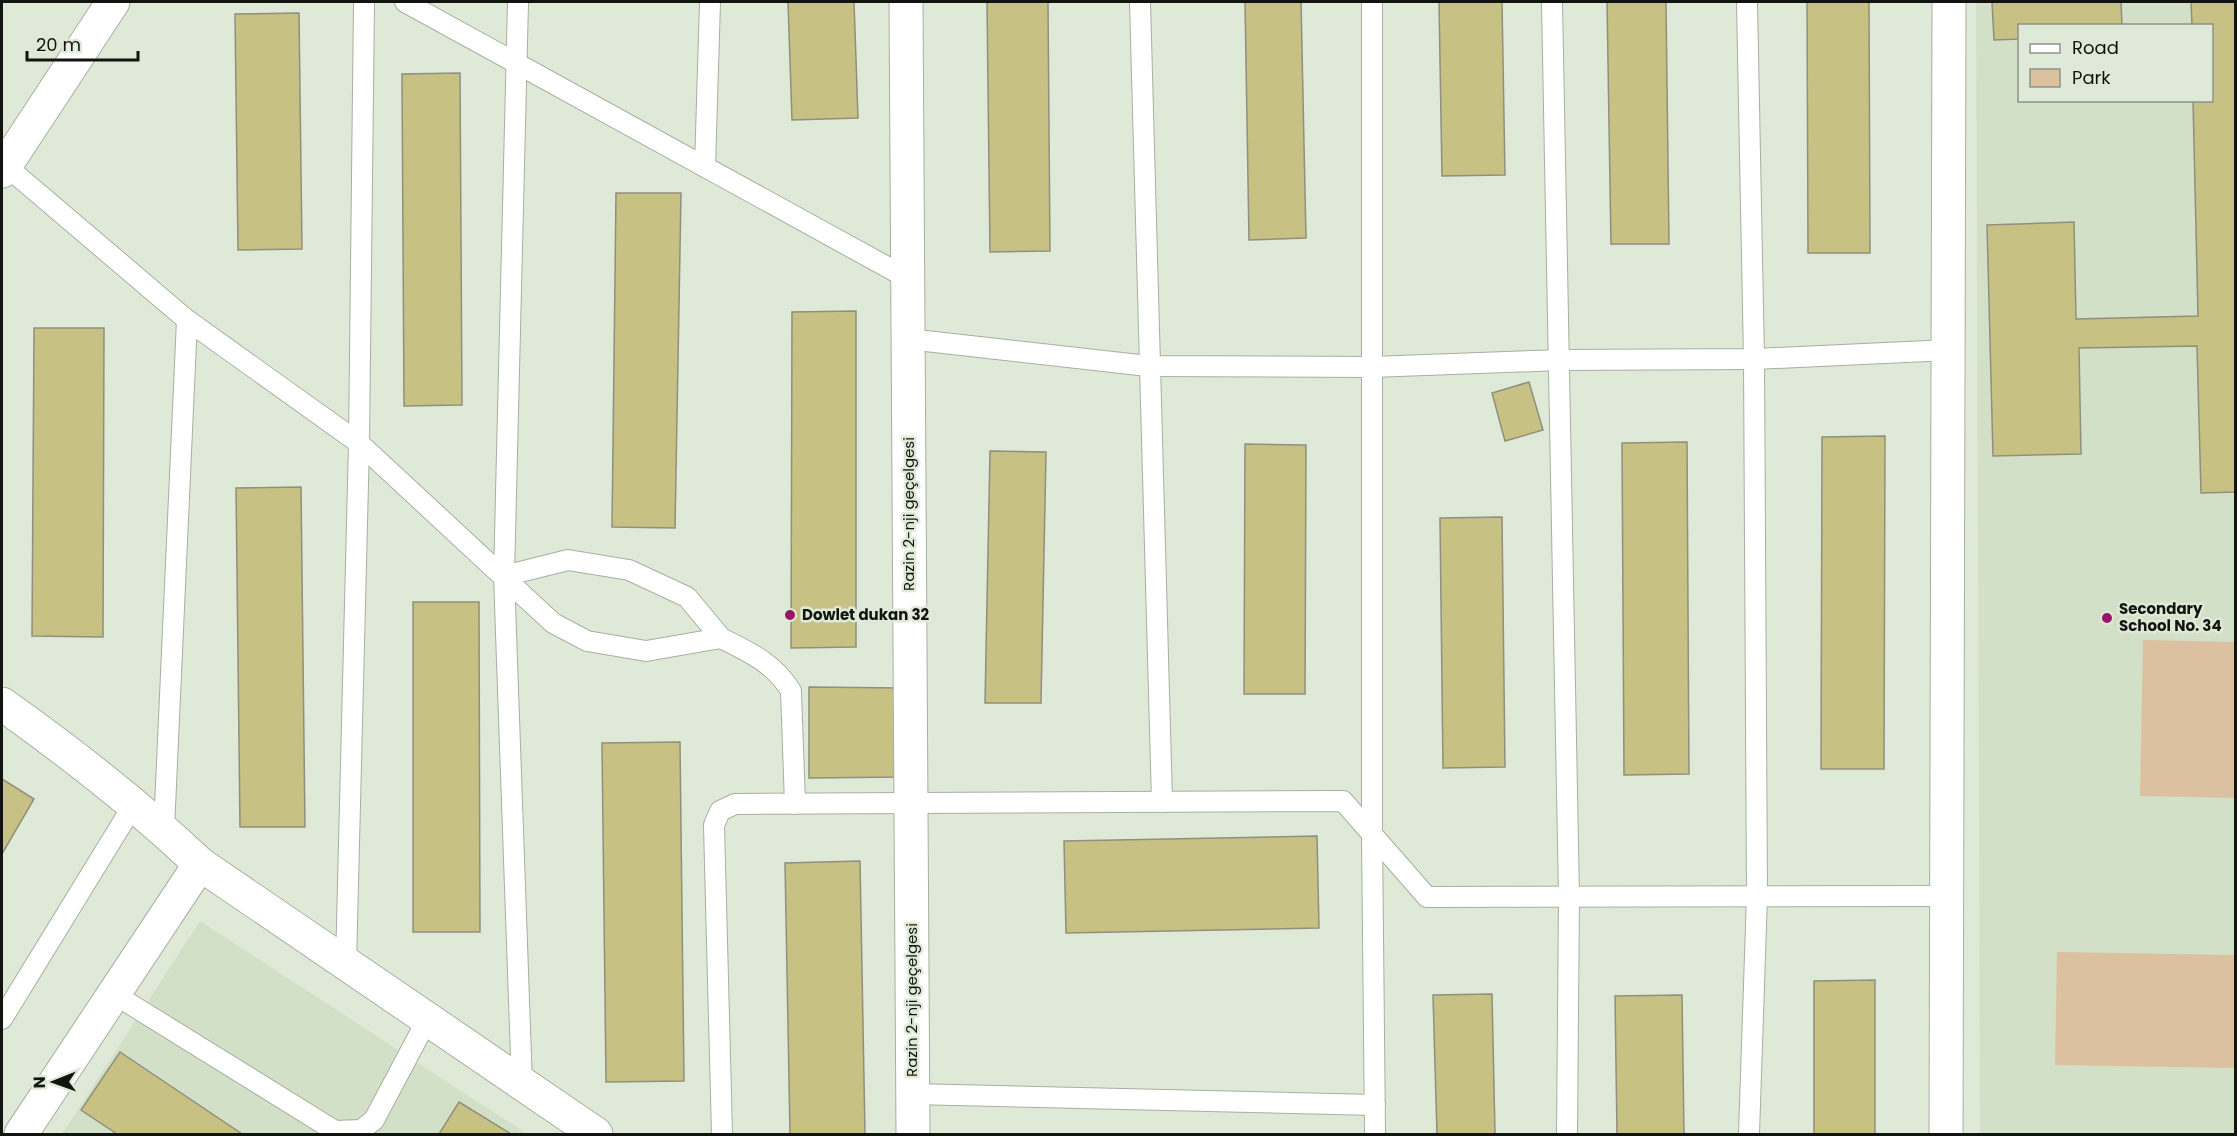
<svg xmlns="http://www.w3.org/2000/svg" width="2237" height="1136" font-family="Poppins,sans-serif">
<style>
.built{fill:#d2e0c7;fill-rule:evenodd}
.green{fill:#dbc19f}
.building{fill:#c8c184;stroke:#918f7d;stroke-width:1.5}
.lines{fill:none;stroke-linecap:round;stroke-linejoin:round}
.service-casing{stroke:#a6b09e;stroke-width:22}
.minor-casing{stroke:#a6b09e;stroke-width:35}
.service{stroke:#fff;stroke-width:20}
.minor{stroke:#fff;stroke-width:33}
.poi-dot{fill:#981469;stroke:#dfe9d7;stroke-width:2}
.labels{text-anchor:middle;stroke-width:5;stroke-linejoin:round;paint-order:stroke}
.street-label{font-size:15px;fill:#12150f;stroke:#dfe9d7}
.poi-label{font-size:15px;font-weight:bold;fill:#12150f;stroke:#dfe9d7;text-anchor:start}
</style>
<rect width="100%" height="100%" fill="#dfe9d7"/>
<!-- built -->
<g class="built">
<path d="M1976,2h259v1132h-255zM2020,26h192v74h-192z"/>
<path d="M200,921l327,213h-465z"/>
</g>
<!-- green -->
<g class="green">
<path d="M2143,640l92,2v156l-95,-2z"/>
<path d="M2057,952l178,3v113l-180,-3z"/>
</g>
<!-- building -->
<g class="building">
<path d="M788,2h66l4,116 -66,2z"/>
<path d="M987,2h61l2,249 -60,1z"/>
<path d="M1245,2h56l5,236 -57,2z"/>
<path d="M1439,2h63l3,173 -63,1z"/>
<path d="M1607,2h59l3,242h-58z"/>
<path d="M1807,2h62l1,251h-62z"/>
<path d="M1992,2h129l1,24h-102v13l-26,1z"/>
<path d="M2191,2h45v490l-35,1 -4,-147 -118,2 2,106 -88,2 -6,-231 87,-3 2,97 122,-3 -5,-216h19v-74h-20z"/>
<path d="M299,13l3,236 -64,1 -3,-236z"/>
<path d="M460,73l2,332 -58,1 -2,-332z"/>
<path d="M616,193h65l-6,335 -63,-1z"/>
<path d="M856,311v336l-65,1 1,-336z"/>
<path d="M34,328h70l-1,309 -71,-1z"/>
<path d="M1529,382l14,48 -38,11 -13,-48z"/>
<path d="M1885,436l-1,333h-63l1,-332z"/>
<path d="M1687,442l2,332 -65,1 -2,-332z"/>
<path d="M1245,444l61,1 -1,249h-61z"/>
<path d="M990,451l56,1 -5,251h-56z"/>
<path d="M301,487l4,340h-65l-4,-339z"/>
<path d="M1502,517l3,250 -62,1 -3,-250z"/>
<path d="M413,602h66l1,330h-67z"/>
<path d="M809,687l92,1v89l-92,1z"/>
<path d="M680,742l4,339 -78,1 -4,-339z"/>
<path d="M2,779l32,20 -32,55z"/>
<path d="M1317,836l2,92 -253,5 -2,-92z"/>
<path d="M860,861l5,273h-75l-5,-271z"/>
<path d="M1875,980v154h-61v-153z"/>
<path d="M1492,994l3,140h-58l-4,-139z"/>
<path d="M1682,995l2,139h-67l-2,-138z"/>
<path d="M120,1052l122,82h-125l-36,-24z"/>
<path d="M459,1102l52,32h-72z"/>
</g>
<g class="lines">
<defs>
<g id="service">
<path d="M405,2l504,277"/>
<path d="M518,2l-14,574 18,509"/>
<path d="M1140,2l22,800"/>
<path d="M1372,2v832l3,300"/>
<path d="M1552,2l17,895 -2,237"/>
<path d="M1747,2l7,357 3,537 -8,238"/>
<path d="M5,165l182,155 172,123 194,180 34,18 59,10 75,-13 -34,-41 -58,-27 -61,-10 -64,16"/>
<path d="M705,167l5,-165"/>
<path d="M908,339l240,27 224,1 189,-7 193,-1 195,-9"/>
<path d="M721,638c28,14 53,25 70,53l4,113"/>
<path d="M164,829l23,-509"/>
<path d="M346,964l13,-521 5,-441"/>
<path d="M114,994l221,137 26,-1 13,-10 53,-100"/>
<path d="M2,1019l132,-215"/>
<path d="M912,1094l463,11"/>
<path d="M722,1134l-8,-309 6,-14 15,-7 608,-3 84,96 521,-1"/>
</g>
<g id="minor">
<path d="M906,2l7,1132"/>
<path d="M2,171l111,-169"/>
<path d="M2,704c69,49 136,101 198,160l-179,270"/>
<path d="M200,864l396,270"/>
<path d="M1946,1134l3,-1132"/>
</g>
</defs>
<!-- service casing -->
<use href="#service" class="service-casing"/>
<!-- minor casing -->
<use href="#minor" class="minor-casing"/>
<!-- service -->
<use href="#service" class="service"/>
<!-- minor -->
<use href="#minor" class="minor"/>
</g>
<!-- markers -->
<g class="poi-dot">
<circle cx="790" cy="615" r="6"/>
<circle cx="2107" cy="618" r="6"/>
</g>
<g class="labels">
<!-- street labels -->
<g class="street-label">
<text transform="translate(909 514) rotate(-90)" y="5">Razin 2-nji geçelgesi</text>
<text transform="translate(912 1000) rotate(-90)" y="5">Razin 2-nji geçelgesi</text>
</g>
<!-- poi labels -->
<g class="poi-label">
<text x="2119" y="614">Secondary<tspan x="2119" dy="17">School No. 34</tspan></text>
<text x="802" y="620">Dowlet dukan 32</text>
</g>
</g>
<!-- border -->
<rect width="2237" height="1136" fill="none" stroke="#12150f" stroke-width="6"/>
<!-- legend -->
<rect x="2018" y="24" width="195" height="78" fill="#dfe9d7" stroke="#8d9487" stroke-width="1.5"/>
<rect x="2030" y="44" width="30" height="9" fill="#ffffff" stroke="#8d9487" stroke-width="1.5"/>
<text x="2072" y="54" font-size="18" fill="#12150f">Road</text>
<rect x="2030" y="69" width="30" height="18" fill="#dbc19f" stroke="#8d9487" stroke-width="1.5"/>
<text x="2072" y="84" font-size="18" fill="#12150f">Park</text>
<!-- north arrow -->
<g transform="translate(54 1082) rotate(269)" stroke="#dfe9d7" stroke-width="4.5" paint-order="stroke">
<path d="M0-4.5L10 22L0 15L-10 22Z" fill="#12150f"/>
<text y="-9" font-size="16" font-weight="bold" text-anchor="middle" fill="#12150f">N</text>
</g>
<!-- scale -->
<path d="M27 51v9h111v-9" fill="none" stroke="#12150f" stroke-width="3"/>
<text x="36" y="51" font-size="18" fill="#12150f" stroke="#dfe9d7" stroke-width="4.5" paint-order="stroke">20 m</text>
</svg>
